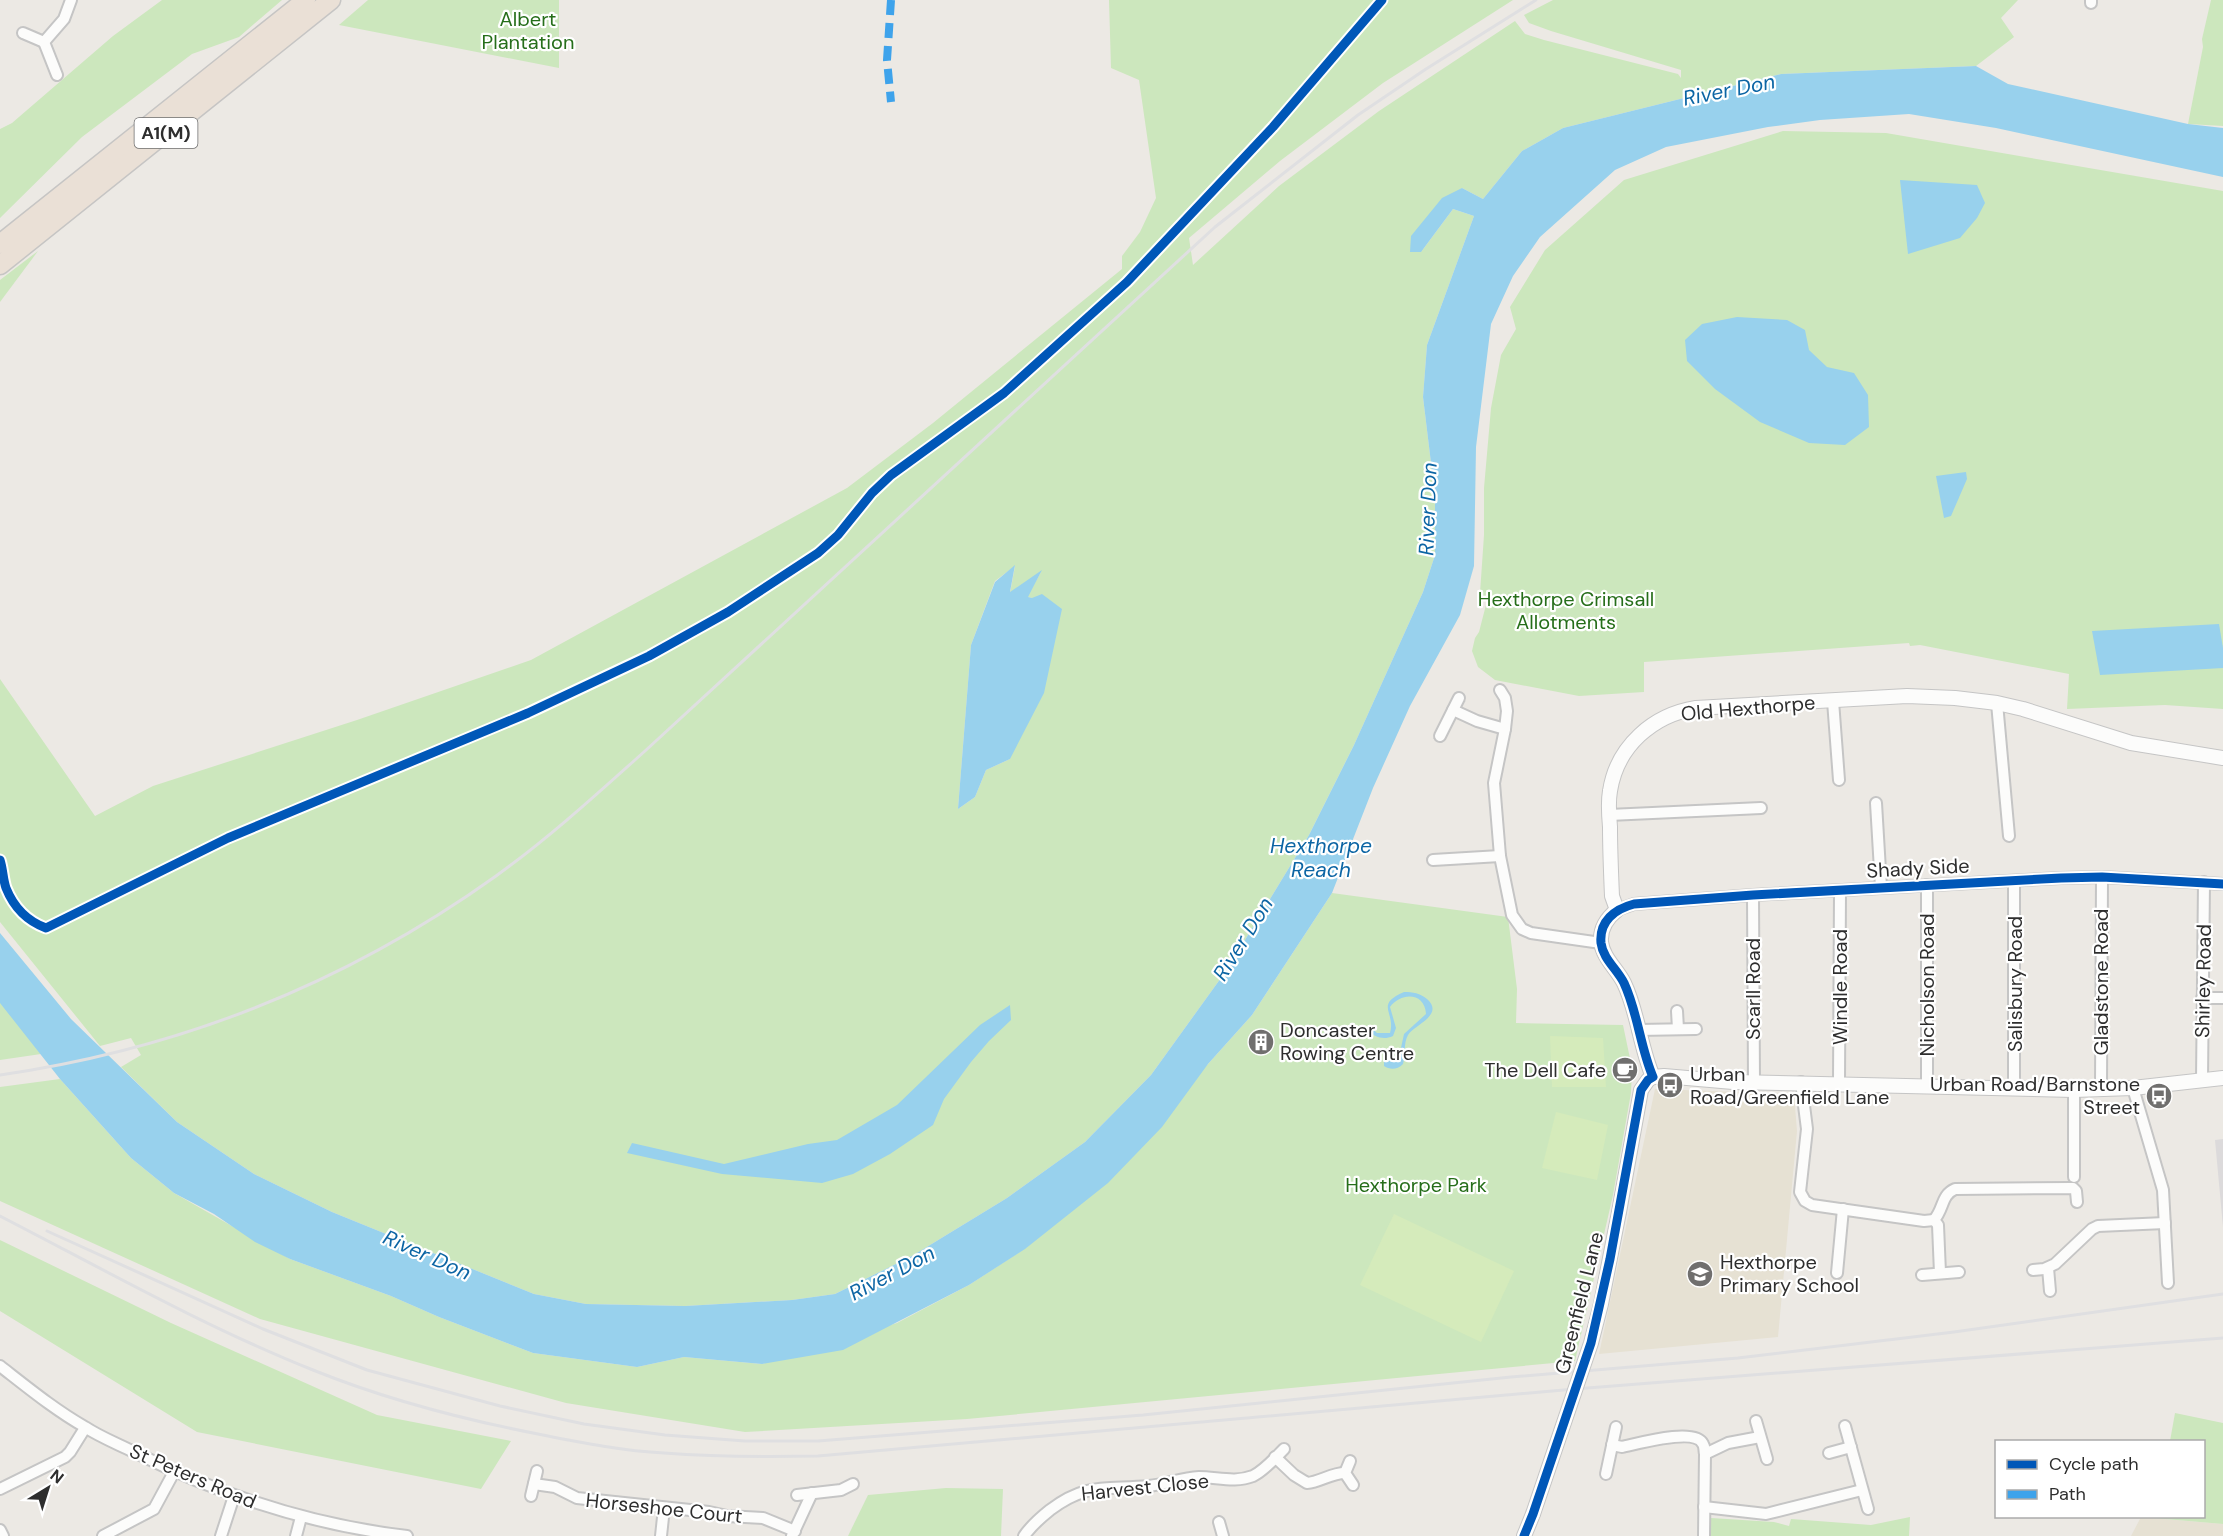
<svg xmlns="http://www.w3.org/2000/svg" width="2223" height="1536" font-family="'DM Sans',sans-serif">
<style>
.industrial{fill:#dcdadb}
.education{fill:#e6e1d3}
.green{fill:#cce7bd;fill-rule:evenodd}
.pitch{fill:#d5ebbb}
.water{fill:#98d1ed}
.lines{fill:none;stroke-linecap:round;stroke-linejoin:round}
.street-casing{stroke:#c5c5c5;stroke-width:14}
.secondary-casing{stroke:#c5c5c5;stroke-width:16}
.highway-casing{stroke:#c6c5c4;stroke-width:21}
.street{stroke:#fcfcfb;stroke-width:10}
.secondary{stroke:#fcfcfb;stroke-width:14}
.highway{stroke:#eae0d6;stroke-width:18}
.rail{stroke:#dfdfe1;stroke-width:3}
.secondary-bridge-casing{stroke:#c5c5c5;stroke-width:16;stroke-linecap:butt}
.secondary-bridge{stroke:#fcfcfb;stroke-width:14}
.quiet{stroke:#3ea3eb;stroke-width:8;stroke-dasharray:15 8;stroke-linecap:butt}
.cycleway-casing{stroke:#fff;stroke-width:13}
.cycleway{stroke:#0057b8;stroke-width:9}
.labels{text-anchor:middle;stroke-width:4.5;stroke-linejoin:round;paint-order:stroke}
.shield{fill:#fff;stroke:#6d6d6d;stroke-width:1.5}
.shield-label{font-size:18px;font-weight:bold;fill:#2e2e2e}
.park-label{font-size:20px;fill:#266e1a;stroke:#fff}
.street-label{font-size:20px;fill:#2e2e2e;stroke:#fff}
.poi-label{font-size:20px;fill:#2e2e2e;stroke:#fff;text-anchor:start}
.water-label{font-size:21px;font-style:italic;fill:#0c65a4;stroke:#fff}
</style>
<rect width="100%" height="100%" fill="#ece9e4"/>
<!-- industrial -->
<path class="industrial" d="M2223,1139v88l-8,-87z"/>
<!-- education -->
<g class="education">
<path d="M1655,1089l139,5 3,37 -19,206 -179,17z"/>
<path d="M2141,1517l82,7v12h-92z"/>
</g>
<!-- green -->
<g class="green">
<path d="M162,0h120l-43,37 -47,17 -110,83 -82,81v-89l12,-6 101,-87z"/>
<path d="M368,0h191v68l-220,-43z"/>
<path d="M1109,0h404l-130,83 -103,78 -91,77 4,27 86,-79 100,-75 136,-90 10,13 19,6 134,34 3,4v-8l-130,-39 -22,-8 -5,-8 29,-15h465l-17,18 13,19 -38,29 -195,8 -218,54 -41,23 -39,48 -21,-11 -41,64 32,-43 21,7 -47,129 -4,52 12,99v59l-12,37 -69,153 -45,90 -83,136 -75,104 -66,67 -78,56 -95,58 -77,38 -43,6 -107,6 -99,-2 -52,-10 -202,-82 -78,-38 -77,-52 -56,-55 20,-12 -10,-17 -31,8 -100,-124v-243l95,137 58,-30 204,-66 174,-60 316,-172 86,-65 189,-154v-13l18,-24 16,-34 -17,-118 -28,-12zM1015,566l-5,27 31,-21 -14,25 5,1 -22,161 -24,11 -11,27 -17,12 13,-164 24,-64z"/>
<path d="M2211,0h12v126l-35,-2 15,-77 -1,-8z"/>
<path d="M1783,131l103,2 337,58v518l-58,-4 -98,4 2,-35 -149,-29 -10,1 -1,-3 -265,19v30l-65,4 -84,-16 -17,-13 -6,-16 3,-13 4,-6 8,-31 -7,-8 4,-58v-47l7,-80 10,-53 15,-26 -6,-22 35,-57 79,-70z"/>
<path d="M38,251l-38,51v-22z"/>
<path d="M1332,893l176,24 9,72 -1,34 107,2 9,43 -1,25 -18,102 -38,166 -608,58 -222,13 -179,-29 -306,-84 -260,-118v-114l60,-8 71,79 43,35 116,66 101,37 48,21 94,36 104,14 47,-10 78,7 135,-41 72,-38 58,-38 181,-183 44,-49z"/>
<path d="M0,1001l41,53 -41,6z"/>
<path d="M0,1240l171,83 206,92 134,26 -30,48 -284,-57 -197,-121z"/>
<path d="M2175,1413l48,10v101l-81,-7 62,-1v-74l-34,-1z"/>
<path d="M946,1488l57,1 -2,47h-153l20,-41z"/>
<path d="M1910,1517l-1,19h-198v-18l63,4 15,4 2,-7 80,6z"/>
</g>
<!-- pitch -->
<g class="pitch">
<path d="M1550,1036l53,2 3,49h-54z"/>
<path d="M1556,1112l52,13 -11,55 -55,-12z"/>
<path d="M1394,1214l120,57 -33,71 -121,-57z"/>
</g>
<!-- water -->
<g class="water">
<path d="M1976,66l32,18 180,40 35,4v49l-227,-49 -87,-14 -89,6 -52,7 -102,20 -51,23 -75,67 -27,39 -22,48 -15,123 -2,119 -14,49 -50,91 -37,82 -41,105 -80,122 -44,49 -46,63 -54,56 -83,66 -56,36 -126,65 -81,14 -78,-7 -47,10 -104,-14 -94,-36 -48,-21 -101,-37 -35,-17 -41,-28 -40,-21 -43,-35 -71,-79 -60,-76v-70l71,86 106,103 77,52 78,38 202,82 52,10 99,2 107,-6 43,-6 77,-38 95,-58 78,-56 66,-67 75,-104 83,-136 45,-90 69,-153 12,-37v-59l-12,-99 4,-52 47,-129 -21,-7 -32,43h-11l1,-16 31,-38 20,-10 21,11 39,-48 41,-23 218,-54z"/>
<path d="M1900,180l77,5 8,18 -8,15 -17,20 -52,16z"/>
<path d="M1737,317l50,3 18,10 4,20 18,17 27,6 14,22 1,32 -24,18 -36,-2 -49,-21 -45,-33 -28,-28 -2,-21 17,-16z"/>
<path d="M1966,472l1,7 -16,37 -7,2 -8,-42z"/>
<path d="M1015,565l-5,27 32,-22 -14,27 4,1 10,-4 20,15 -18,84 -34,66 -24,11 -11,27 -17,12 13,-164 24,-63z"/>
<path d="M2219,624l4,24v20l-123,7 -8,-44z"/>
<path d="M1404,992c9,0 16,1 23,7 18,16 -13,26 -19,36 -5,9 -2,20 -5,29 -6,6 -13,6 -19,2v-4l15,-5 5,-23 22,-20c-1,-22 -25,-22 -36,-7l6,21 -3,8c-11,5 -18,0 -27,-6l1,-3h3l7,6h13c6,-21 -16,-28 14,-41z"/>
<path d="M1010,1005l1,15 -22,21 -18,21 -27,37 -11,26 -43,29 -37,20 -31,9 -100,-9 -95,-21 5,-10 92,21 84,-20 29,-4 60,-35 83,-80z"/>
</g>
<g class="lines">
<defs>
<g id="street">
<path d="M2091,3v-3"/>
<path d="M23,33l21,9"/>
<path d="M57,75l-13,-33 20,-23 7,-19"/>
<path d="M1500,690l5,8 2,13 -2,18 -11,54 6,73 12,59 10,14 9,4 70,10"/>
<path d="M1833,701l6,79"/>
<path d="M1997,703l12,133"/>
<path d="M1453,710l24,11 28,8"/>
<path d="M1440,736l19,-38"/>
<path d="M1876,803l5,84"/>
<path d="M1609,815l152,-7"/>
<path d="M1433,860l67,-4"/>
<path d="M1753,895l1,187"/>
<path d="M1617,910l17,-6 119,-9 308,-17 41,-1 121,7"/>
<path d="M2202,998h21"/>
<path d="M1677,1011l1,18"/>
<path d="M1638,1030l58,-1"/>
<path d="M2202,1080l2,-198"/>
<path d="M1801,1082l6,47 -7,63 5,9 7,4 112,16 10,-1"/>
<path d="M1839,1083l1,-192"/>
<path d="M1927,1085v-200"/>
<path d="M2014,1088v-207"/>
<path d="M2101,1088l1,-211"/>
<path d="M2133,1088l30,102 5,93"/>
<path d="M2074,1090v87"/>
<path d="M2048,1268l2,23"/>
<path d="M2033,1270l11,-1 11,-5 37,-35 6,-3 67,-3"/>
<path d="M1837,1273l6,-64"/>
<path d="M1940,1273l-2,-48 -4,-5c10,-11 7,-25 21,-31l118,-1 3,3 1,11"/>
<path d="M1922,1275l37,-3"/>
<path d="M0,1366c27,21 55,44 85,61 15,10 33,17 49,25 86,43 177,73 273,84"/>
<path d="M1756,1421l11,38"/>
<path d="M1845,1426l23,83"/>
<path d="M1612,1445l10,2c15,-3 73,-20 81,-3 2,3 1,6 2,10l-1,82"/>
<path d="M1829,1453l22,-6"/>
<path d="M1705,1454l23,-11 32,-6"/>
<path d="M1275,1457l19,18 13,8c13,-1 24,-10 38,-10"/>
<path d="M1350,1461l-5,12 8,12"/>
<path d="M1606,1474l10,-47"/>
<path d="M534,1484l21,3 22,11 132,14 18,4 36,2 32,13"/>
<path d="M0,1489l65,-32 5,-5 15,-24"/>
<path d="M797,1495l44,-5 12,-6"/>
<path d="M531,1496l6,-25"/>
<path d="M1704,1507l62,7 96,-24"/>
<path d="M1219,1522l4,14"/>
<path d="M0,1530l3,6"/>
<path d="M103,1536l51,-27 20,-37"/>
<path d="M221,1536l13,-40"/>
<path d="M296,1536l5,-19"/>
<path d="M661,1536l3,-28"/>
<path d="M792,1536l20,-43"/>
<path d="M1024,1536c7,-10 16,-18 26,-26 37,-28 56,-20 99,-24 17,-2 33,-8 50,-9 18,0 36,6 54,-1 12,-6 22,-18 31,-27"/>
</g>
<g id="secondary">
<path d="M1653,1077c-13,-30 -15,-65 -29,-94 -7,-14 -21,-25 -23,-41 -1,-13 6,-24 16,-32l-5,-14c-1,-23 -2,-46 -2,-69 -1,-11 -2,-25 0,-36 7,-45 43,-76 86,-83l211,-12 48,2 42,5 26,6 108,34 92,15"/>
<path d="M1653,1077l11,-1 69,6 341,8 59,-2 90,-10"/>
<path d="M1619,1212l22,-122 7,-10 5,-3"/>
<path d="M1524,1536l9,-22"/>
</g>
<g id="highway">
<path d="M0,244l306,-244"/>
<path d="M0,265l331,-265"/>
</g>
</defs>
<!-- street casing -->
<use href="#street" class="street-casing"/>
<!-- secondary casing -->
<use href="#secondary" class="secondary-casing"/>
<!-- highway casing -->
<use href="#highway" class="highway-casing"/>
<!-- street -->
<use href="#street" class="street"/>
<!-- secondary -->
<use href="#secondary" class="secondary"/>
<!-- highway -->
<use href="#highway" class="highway"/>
<!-- rail -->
<g class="rail">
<path d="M0,1075c180,-26 348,-93 496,-199 53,-38 101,-82 149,-125l570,-524 143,-112 68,-46 110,-69"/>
<path d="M0,1216c103,53 205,111 313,154 74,30 152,50 230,65 40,8 81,16 121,18 52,4 103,4 154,3l757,-67 648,-51"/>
<path d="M47,1231l216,98 104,41 133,36 84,18 81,11 80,6h73l325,-26 368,-38 227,-19 216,-26 269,-38"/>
</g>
<defs>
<path id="secondary-bridge" d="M1533,1514l58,-171 10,-39 18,-92"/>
</defs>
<!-- secondary-bridge casing -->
<use href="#secondary-bridge" class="secondary-bridge-casing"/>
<!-- secondary-bridge -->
<use href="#secondary-bridge" class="secondary-bridge"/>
<!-- quiet -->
<path class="quiet" d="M891,0l-4,60 4,42"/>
<defs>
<g id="cycleway">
<path d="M0,860c3,9 3,20 6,28 8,20 21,33 40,40l182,-90 300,-125 121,-57 79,-44 90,-59 20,-18 34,-42 19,-18 113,-82 123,-111 146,-155 109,-127"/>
<path d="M1524,1536l9,-22 58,-171 19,-84 31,-169 7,-10 5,-3c-13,-30 -15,-64 -29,-94 -7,-14 -21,-24 -23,-40 -2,-22 14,-34 33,-39l119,-9 308,-17 41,-1 121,7"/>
</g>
</defs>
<!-- cycleway casing -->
<use href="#cycleway" class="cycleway-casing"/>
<!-- cycleway -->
<use href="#cycleway" class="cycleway"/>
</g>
<!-- icons -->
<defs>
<symbol id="building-disc" viewBox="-11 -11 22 22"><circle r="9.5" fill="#706f6e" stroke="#fff"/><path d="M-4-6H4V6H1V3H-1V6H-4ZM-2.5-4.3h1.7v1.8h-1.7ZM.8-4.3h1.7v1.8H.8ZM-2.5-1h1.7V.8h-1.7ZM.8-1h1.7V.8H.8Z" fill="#fff"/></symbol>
<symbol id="cafe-disc" viewBox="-11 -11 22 22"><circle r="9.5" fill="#706f6e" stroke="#fff"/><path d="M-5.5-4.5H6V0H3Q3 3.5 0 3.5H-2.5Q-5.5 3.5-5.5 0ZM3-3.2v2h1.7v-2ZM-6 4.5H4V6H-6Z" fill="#fff"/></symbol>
<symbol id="bus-disc" viewBox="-11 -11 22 22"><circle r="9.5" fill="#706f6e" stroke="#fff"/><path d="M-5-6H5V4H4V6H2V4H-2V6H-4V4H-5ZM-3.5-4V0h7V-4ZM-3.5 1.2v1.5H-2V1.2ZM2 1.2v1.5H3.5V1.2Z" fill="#fff"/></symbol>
<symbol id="school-disc" viewBox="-11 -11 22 22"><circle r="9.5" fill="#706f6e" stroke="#fff"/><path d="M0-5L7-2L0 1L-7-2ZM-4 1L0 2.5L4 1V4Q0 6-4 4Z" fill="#fff"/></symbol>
</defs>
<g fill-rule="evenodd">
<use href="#building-disc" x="1246" y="1027" width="30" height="30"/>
<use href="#cafe-disc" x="1610" y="1055" width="30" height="30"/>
<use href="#bus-disc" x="1655" y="1070" width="30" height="30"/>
<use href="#bus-disc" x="2144" y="1081" width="30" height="30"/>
<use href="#school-disc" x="1685" y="1259" width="30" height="30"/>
</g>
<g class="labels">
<!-- shield labels -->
<rect class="shield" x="134.5" y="118" width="63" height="30" rx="4.5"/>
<g class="shield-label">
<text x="166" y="139">A1(M)</text>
</g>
<!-- park labels -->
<g class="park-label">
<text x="528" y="26">Albert<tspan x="528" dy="23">Plantation</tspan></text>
<text x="1566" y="606">Hexthorpe Crimsall<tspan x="1566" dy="23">Allotments</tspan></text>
<text x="1416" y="1192">Hexthorpe Park</text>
</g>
<!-- street labels -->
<g class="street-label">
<text transform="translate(1748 708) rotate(-5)" y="7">Old Hexthorpe</text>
<text transform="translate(1918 868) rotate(-3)" y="7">Shady Side</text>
<text transform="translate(2203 981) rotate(-89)" y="7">Shirley Road</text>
<text transform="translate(2101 982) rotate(-90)" y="7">Gladstone Road</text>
<text transform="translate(2015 984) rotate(-90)" y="7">Salisbury Road</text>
<text transform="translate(1927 985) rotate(-90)" y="7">Nicholson Road</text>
<text transform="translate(1840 987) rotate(-90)" y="7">Windle Road</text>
<text transform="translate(1753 989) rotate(-90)" y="7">Scarll Road</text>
<text transform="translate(1579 1303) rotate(-76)" y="7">Greenfield Lane</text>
<text transform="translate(193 1476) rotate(23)" y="7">St Peters Road</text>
<text transform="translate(1145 1487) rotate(-6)" y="7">Harvest Close</text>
<text transform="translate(664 1508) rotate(6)" y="7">Horseshoe Court</text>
</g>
<!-- poi labels -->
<g class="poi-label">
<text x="1280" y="1037">Doncaster<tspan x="1280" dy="23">Rowing Centre</tspan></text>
<text x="1606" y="1077" text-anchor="end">The Dell Cafe</text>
<text x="1690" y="1081">Urban<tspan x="1690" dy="23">Road/Greenfield Lane</tspan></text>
<text x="2140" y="1091" text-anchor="end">Urban Road/Barnstone<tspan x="2140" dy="23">Street</tspan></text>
<text x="1720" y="1269">Hexthorpe<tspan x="1720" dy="23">Primary School</tspan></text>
</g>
<!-- water labels -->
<g class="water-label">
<text transform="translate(1729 90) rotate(-11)" y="7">River Don</text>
<text transform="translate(1428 509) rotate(-88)" y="7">River Don</text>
<text x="1321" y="853">Hexthorpe<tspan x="1321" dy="24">Reach</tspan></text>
<text transform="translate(1243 939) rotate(-58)" y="7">River Don</text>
<text transform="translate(427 1255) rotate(24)" y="7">River Don</text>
<text transform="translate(892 1273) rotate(-28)" y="7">River Don</text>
</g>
</g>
<!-- legend -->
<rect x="1995" y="1440" width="210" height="78" fill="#ffffff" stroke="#ababab" stroke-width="1.5"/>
<rect x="2007" y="1460" width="30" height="9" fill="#0057b8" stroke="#ababab" stroke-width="1.5"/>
<text x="2049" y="1470" font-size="18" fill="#2e2e2e">Cycle path</text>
<rect x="2007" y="1490" width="30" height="9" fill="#3ea3eb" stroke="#ababab" stroke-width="1.5"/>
<text x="2049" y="1500" font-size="18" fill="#2e2e2e">Path</text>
<!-- north arrow -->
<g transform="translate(48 1488) rotate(38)" stroke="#ffffff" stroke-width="4.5" paint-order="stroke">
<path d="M0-4.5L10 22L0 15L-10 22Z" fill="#2e2e2e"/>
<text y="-9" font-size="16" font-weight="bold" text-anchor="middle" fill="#2e2e2e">N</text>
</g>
</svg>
